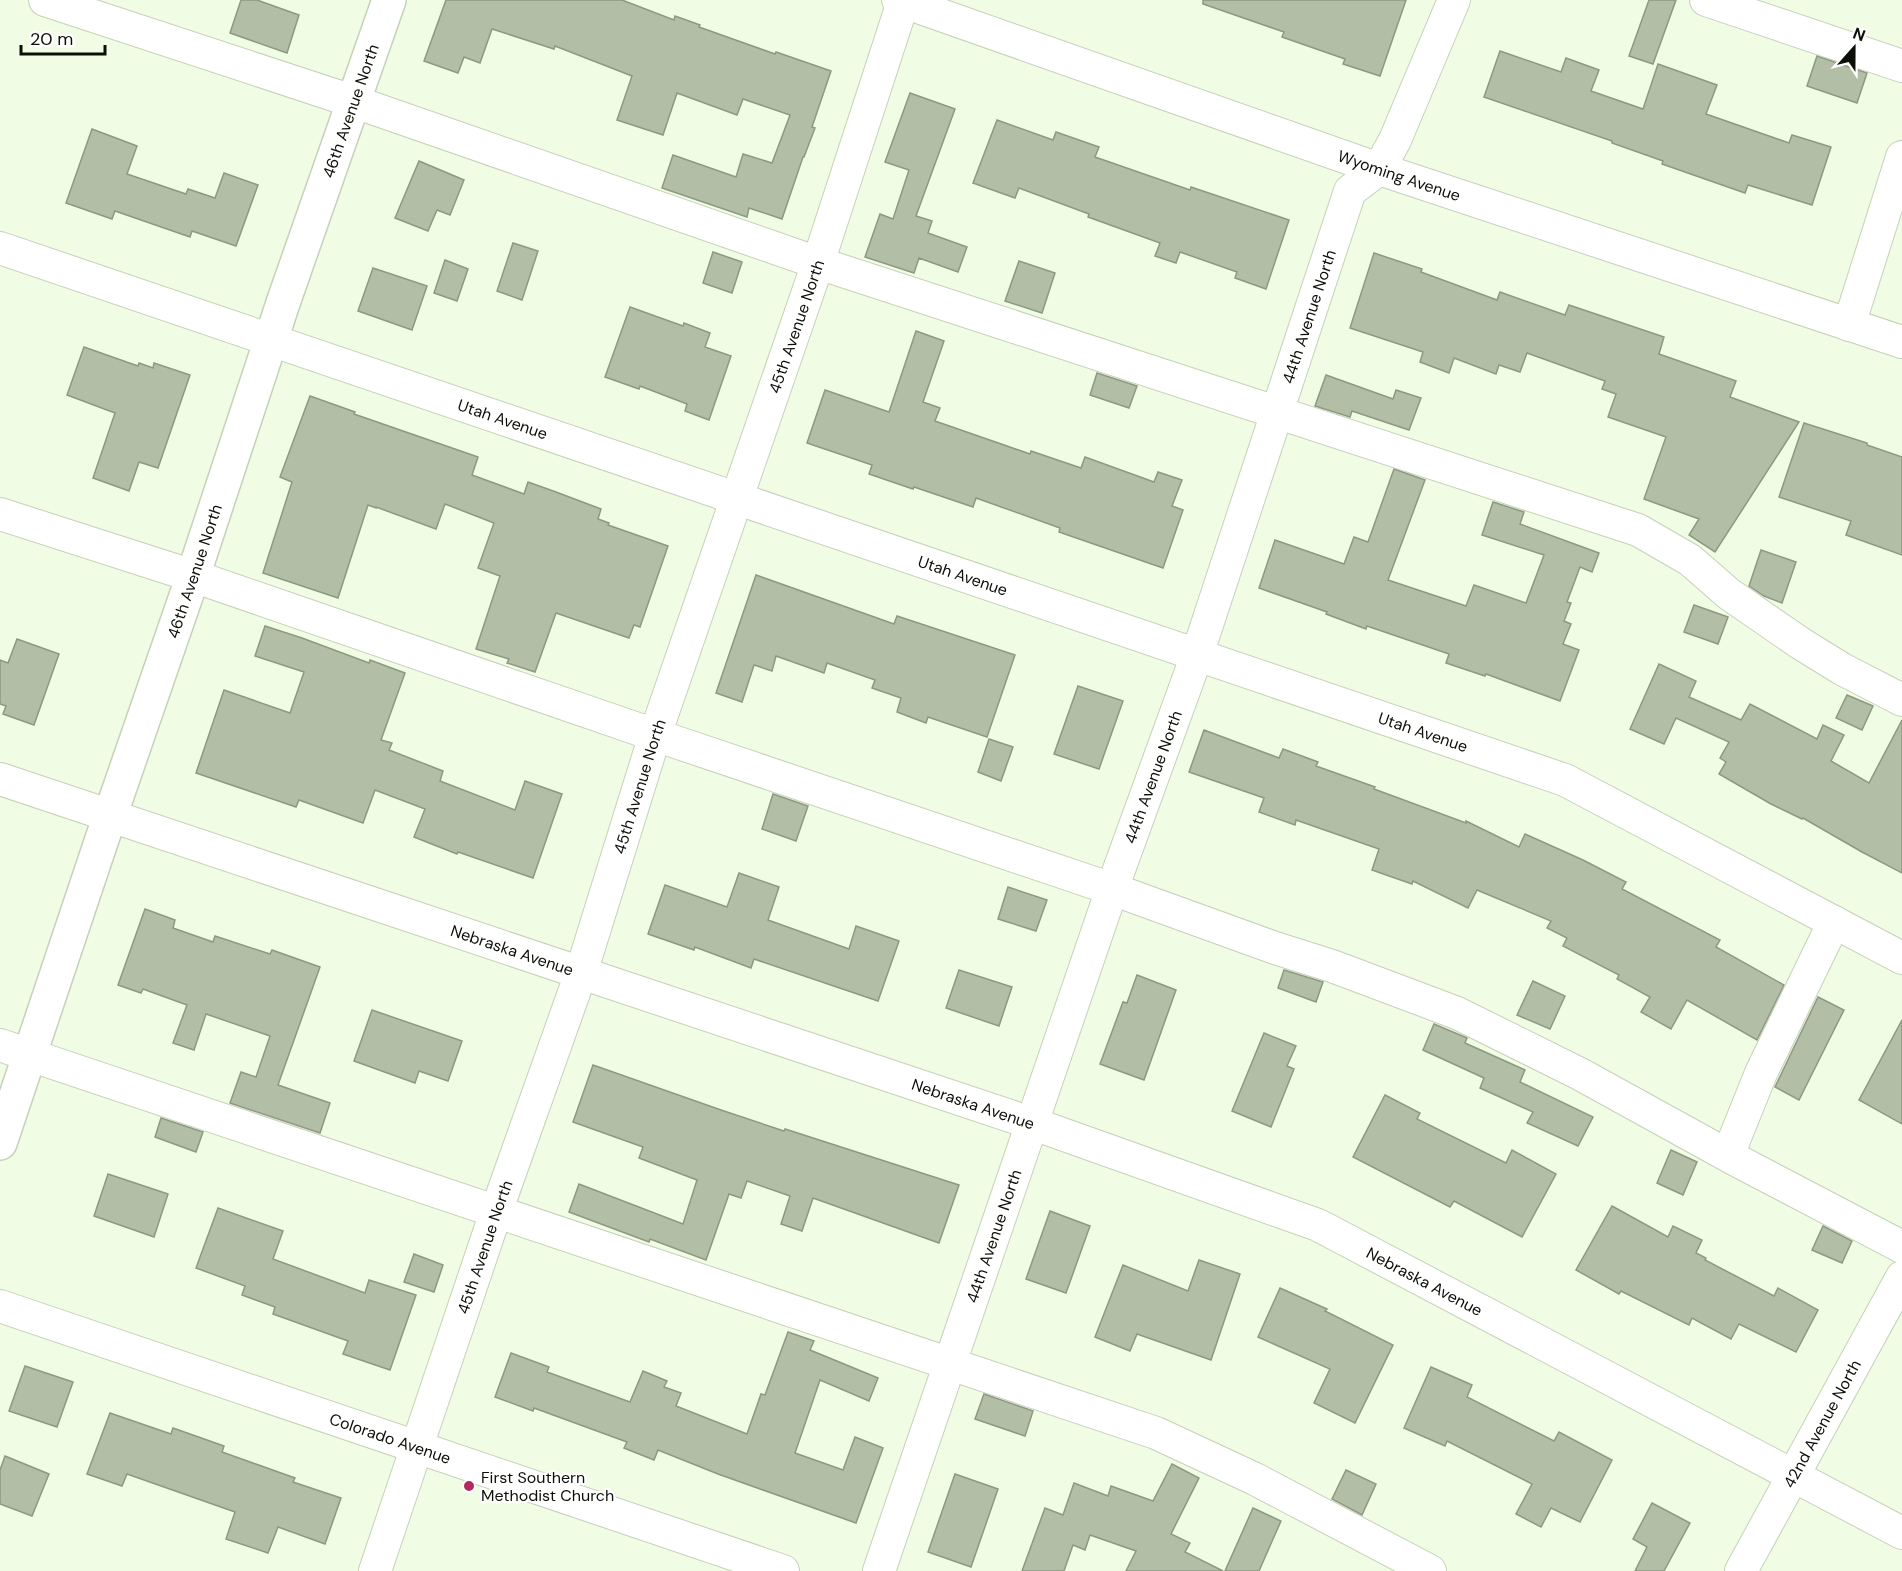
<svg xmlns="http://www.w3.org/2000/svg" width="1902" height="1571" font-family="'DM Sans',sans-serif">
<style>
.building{fill:#b3bea7;stroke:#8d9982;stroke-width:1.5}
.lines{fill:none;stroke-linecap:round;stroke-linejoin:round}
.minor-casing{stroke:#c5d1b9;stroke-width:34}
.major-casing{stroke:#c5d1b9;stroke-width:36}
.minor{stroke:#fff;stroke-width:32}
.major{stroke:#fff;stroke-width:33}
.poi-dot{fill:#b5285f;stroke:#fff;stroke-width:2}
.labels{text-anchor:middle;stroke-width:4.5;stroke-linejoin:round;paint-order:stroke}
.street-label{font-size:16px;fill:#0b0f07;stroke:#fff}
.poi-label{font-size:16px;fill:#0b0f07;stroke:#fff;text-anchor:start}
</style>
<rect width="100%" height="100%" fill="#f0fce3"/>
<!-- building -->
<g class="building">
<path d="M241,0h16l42,15 -12,38 -57,-20z"/>
<path d="M446,0h176l52,20 1,-4 25,9 -1,2 76,27 1,-2 55,19 -19,56 3,1 -11,29h-1l-21,62 -33,-11 -2,9 -85,-29 11,-33 63,22 7,-23 29,9 18,-48 -47,-16 -6,16 -60,-22 -14,42 -46,-15 15,-44 -77,-30 -1,3 -62,-20 -12,34 -16,-6 -6,16 -34,-12z"/>
<path d="M1203,0h203l-26,76 -37,-12 2,-5 -63,-22 2,-5 -81,-28z"/>
<path d="M1649,0h27l-23,64 -24,-8z"/>
<path d="M1500,51l61,21 5,-14 33,12 -8,21 52,18 15,-45 59,21 -11,29 83,29 3,-8 39,12 -19,58 -64,-20 -3,8 -83,-29 1,-3 -51,-18v-2l-128,-44z"/>
<path d="M1817,56l50,17 -10,30 -50,-17z"/>
<path d="M910,93l45,16 -39,107 16,5 -4,12 39,14 -9,25 -39,-14 -5,15 -49,-16 15,-43 13,5 16,-49 -24,-8z"/>
<path d="M997,120l56,20 3,-8 43,15 -4,10 95,33 1,-3 98,33 -23,69 -31,-11 2,-6 -57,-20 -4,11 -21,-7 5,-13 -72,-26 1,-3 -70,-26 -4,10 -42,-15z"/>
<path d="M92,129l45,17 -10,28 59,20 2,-5 27,9 9,-25 34,12 -22,61 -44,-15 -2,6 -75,-26 -3,8 -46,-16z"/>
<path d="M419,161l45,19 -14,35 -13,-5 -9,21 -33,-13z"/>
<path d="M513,243l25,8 -16,49 -25,-9z"/>
<path d="M713,252l29,10 -10,31 -29,-10z"/>
<path d="M1374,253l48,16 -1,3 76,28 3,-8 65,23 4,-10 95,32 -5,17 77,27 -6,16 69,25 -84,130 -26,-17 10,-16 -55,-20 22,-62 -58,-20 8,-23 -14,-5 3,-8 -78,-28 -7,19 -21,-7 -3,9 -42,-16 -5,15 -29,-11 3,-10 -73,-24z"/>
<path d="M445,260l23,9 -11,32 -23,-8z"/>
<path d="M1019,261l36,12 -13,40 -37,-12z"/>
<path d="M373,268l54,18 -15,44 -54,-19z"/>
<path d="M630,307l53,19 1,-3 26,10 -5,14 26,9 -22,64 -24,-9 2,-7 -47,-18 -1,3 -34,-12z"/>
<path d="M916,331l28,10 -21,61 17,6 -5,13 95,33 1,-3 50,17 4,-11 69,25 4,-10 24,8 -10,26 11,4 -20,58 -104,-36 1,-4 -84,-30 -3,9 -59,-20 -1,2 -44,-15 3,-9 -65,-22 18,-53 64,22z"/>
<path d="M84,347l54,19 1,-3 14,5 1,-5 36,12 -32,93 -19,-6 -10,29 -36,-13 22,-65 -48,-18z"/>
<path d="M1097,373l40,13 -8,22 -39,-13z"/>
<path d="M1326,375l67,24 3,-9 25,8 -12,32 -57,-19 -2,6 -35,-11z"/>
<path d="M310,396l45,16 -1,2 124,43 -6,18 52,19 4,-12 28,10 45,17 -3,10 11,4 -1,2 60,21 -28,81 -6,-2 -5,13 -73,-25 -21,59 -28,-9 2,-4 -33,-10 24,-73 -22,-8 16,-45 -49,-19 -9,25 -60,-22v1l-8,-3 -30,93 -75,-25 29,-91 -12,-5z"/>
<path d="M1804,423l63,20v2l35,12v98l-56,-20 5,-14 -72,-24z"/>
<path d="M1394,469l31,11 -37,100 78,26 8,-21 52,18 18,-48 -62,-20 11,-33 31,10 -4,12 79,29 -7,19 -12,-5 -13,35 4,1 -7,18 7,3 -8,20 16,6 -19,51 -74,-27 -1,2 -39,-13 3,-9 -82,-28 -1,3 -40,-15 1,-2 -68,-24 16,-48 69,24 10,-27 14,5z"/>
<path d="M1761,550l35,12 -14,41 -18,-7 -15,-10z"/>
<path d="M756,575l138,49 3,-8 118,39 -28,82 -59,-20 -2,6 -29,-11 4,-14 -29,-10 3,-8 -48,-17 -3,10 -48,-17 -4,15 -18,-6 -12,37 -26,-9z"/>
<path d="M1694,605l34,12 -10,27 -34,-12z"/>
<path d="M265,626l37,12 67,25 1,-3 35,13 -24,67 11,3 -3,7 54,21 -3,10 75,29 10,-29 37,13 -29,84 -75,-26 -1,2 -43,-17 11,-28 -50,-19 -12,33 -64,-23 -3,7 -100,-34 28,-83 66,23 14,-41 -49,-16z"/>
<path d="M17,639l42,15 -25,71 -31,-11 3,-8 -6,-2v-44l8,3z"/>
<path d="M1659,664l37,17 -7,16 52,23 9,-16 67,35 6,-14 21,10 -13,26 38,22 33,-63v153l-40,-21 -59,-34 -1,1 -31,-15 -52,-30 7,-12 -6,-4 9,-16 -53,-24 -12,26 -34,-15z"/>
<path d="M1078,686l45,15 -24,68 -45,-15z"/>
<path d="M1847,695l26,11 -11,24 -26,-12z"/>
<path d="M1204,730l75,28 4,-9 35,13 -2,4 59,21 -1,2 92,34v-2l53,26 6,-13 58,26 43,22 -4,7 98,51 -4,7 68,38 -27,55 -70,-40 -16,29 -30,-17 9,-15 -33,-18 2,-4 -56,-29 4,-8 -20,-10 4,-7 -74,-31 -9,18 -55,-27 -1,3 -40,-14 7,-21 -83,-29 -1,5 -36,-13 5,-14 -75,-26z"/>
<path d="M989,739l24,8 -12,34 -23,-9z"/>
<path d="M773,794l35,12 -12,35 -34,-12z"/>
<path d="M739,873l40,14 -11,33 81,29 7,-23 43,15 -21,60 -124,-42 -3,9 -56,-21 -1,3 -46,-16 17,-49 62,22z"/>
<path d="M1008,887l39,13 -11,31 -38,-12z"/>
<path d="M145,909l30,11 -2,8 40,14 2,-6 55,18 2,-4 48,17 -42,118 52,18 -10,30 -90,-30 11,-31 15,5 14,-41 -64,-22 -12,36 -21,-7 14,-38 -44,-16 -2,4 -23,-8z"/>
<path d="M959,970l53,17 -13,39 -53,-18z"/>
<path d="M1284,970l39,12 -7,20 -38,-14z"/>
<path d="M1137,975l39,15 -32,90 -44,-16 23,-62 4,1z"/>
<path d="M1533,981l32,15 -15,33 -33,-14z"/>
<path d="M1818,997l26,13 -45,90 -24,-13z"/>
<path d="M372,1010l90,31 -14,40 -29,-10 -4,12 -61,-22z"/>
<path d="M1902,1020v104l-43,-24z"/>
<path d="M1434,1024l33,14 -2,5 60,27 -5,12 73,35 -15,29 -51,-23 6,-11 -53,-24 4,-10 -61,-28z"/>
<path d="M1264,1033l32,13 -9,20 7,3 -23,58 -39,-16z"/>
<path d="M593,1065l128,45 63,21 1,-2 174,56 -20,58 -126,-45 -11,33 -21,-7 9,-28 -43,-15 -6,17 -12,-4 -23,66 -56,-21 -1,3 -80,-30 10,-28 104,40 14,-44 -58,-22 4,-11 -70,-25z"/>
<path d="M1385,1095l35,18 -3,6 89,44 6,-13 44,24 -34,63 -68,-36 -4,6 -97,-50z"/>
<path d="M161,1118l42,14 -7,20 -41,-15z"/>
<path d="M1671,1150l26,12 -14,33 -26,-12z"/>
<path d="M108,1174l60,20 -14,43 -60,-21z"/>
<path d="M1612,1206l56,31 5,-11 29,14 -6,13 10,5 -1,2 69,36 4,-8 40,22 -22,42 -57,-28 -8,15 -39,-21 -3,7 -68,-34 -2,3 -43,-24z"/>
<path d="M218,1208l65,23 -10,28 92,34 4,-13 47,15 -26,75 -47,-16 5,-13 -75,-27 2,-7 -33,-12 3,-9 -49,-18z"/>
<path d="M1050,1211l40,15 -24,67 -40,-14z"/>
<path d="M1823,1226l29,15 -10,22 -30,-13z"/>
<path d="M414,1254l29,11 -9,27 -30,-10z"/>
<path d="M1199,1260l41,14 -29,86 -74,-26 -7,17 -35,-14 28,-72 65,26z"/>
<path d="M1280,1288l47,21 -2,2 68,34 -38,78 -41,-20 16,-34 -72,-32z"/>
<path d="M788,1332l26,9 -4,9 68,28 -9,23 -49,-21 -25,73 48,17 12,-33 28,11 -27,75 -138,-49 -60,-24 -4,10 -30,-12 3,-6 -93,-34 -1,3 -38,-14 16,-44 38,14 -2,5 83,30 13,-31 24,10 -3,6 17,6 -5,13 71,28 14,-40 4,1z"/>
<path d="M25,1366l48,16 -16,45 -48,-16z"/>
<path d="M1431,1367l41,18 -5,12 87,44 5,-9 53,28 -32,62 -29,-14 -10,19 -25,-13 16,-30 -85,-43 -2,5 -41,-18z"/>
<path d="M984,1394l49,17 -8,25 -50,-17z"/>
<path d="M110,1413l61,21 2,-6 51,18 -2,6 73,26 -2,4 48,16 -16,46 -47,-17 -10,26 -42,-14 9,-27 -108,-38 -5,12 -35,-12z"/>
<path d="M5,1456l44,18 -17,42 -32,-12v-34z"/>
<path d="M1172,1464l27,14 -28,56 19,9 -5,9 38,19h-97l10,-20 -46,-16 -5,15 -12,-5 -9,26h-42l23,-63 18,7 11,-32 34,13 3,-10 42,15z"/>
<path d="M1346,1470l30,14 -14,31 -30,-16z"/>
<path d="M955,1474l43,15 -27,78 -43,-15z"/>
<path d="M1652,1503l38,20 -26,48h-29l12,-24 -14,-8z"/>
<path d="M1253,1508l28,13 -22,50h-34z"/>
</g>
<g class="lines">
<defs>
<g id="minor">
<path d="M45,0l310,102 463,161 820,267 52,30 39,34 71,49 42,26 60,31"/>
<path id="s1" d="M898,0l481,169 523,173"/>
<path d="M1706,0l196,66"/>
<path id="s2" d="M0,248l1565,532 337,178"/>
<path d="M1849,325l53,-168"/>
<path d="M0,514l193,62 462,159 457,154 163,59 57,18 125,47 123,61 156,86 166,87"/>
<path id="s3" d="M0,779l1031,344 287,102 584,308"/>
<path d="M0,1045l1156,388 99,46 175,92"/>
<path d="M1728,1155l33,-82 73,-151"/>
<path id="s4" d="M0,1306l783,265"/>
<path id="s5" d="M375,1571l121,-359 85,-239 74,-238 163,-472 85,-261"/>
<path id="s6" d="M879,1571l233,-682 85,-234 153,-464 29,-22 16,-29 59,-140"/>
<path id="s7" d="M1741,1571l161,-294"/>
</g>
<g id="major">
<path id="s8" d="M0,1143l101,-301 92,-266 90,-273 106,-303"/>
</g>
</defs>
<!-- minor casing -->
<use href="#minor" class="minor-casing"/>
<!-- major casing -->
<use href="#major" class="major-casing"/>
<!-- minor -->
<use href="#minor" class="minor"/>
<!-- major -->
<use href="#major" class="major"/>
</g>
<!-- markers -->
<circle class="poi-dot" cx="469" cy="1486" r="6"/>
<g class="labels">
<!-- street labels -->
<g class="street-label">
<text dy="6" stroke="none"><textPath href="#s8" startOffset="1090">46th Avenue North</textPath></text>
<text dy="6" stroke="none"><textPath href="#s1" startOffset="531">Wyoming Avenue</textPath></text>
<text dy="6" stroke="none"><textPath href="#s6" startOffset="1326">44th Avenue North</textPath></text>
<text dy="6" stroke="none"><textPath href="#s5" startOffset="1314">45th Avenue North</textPath></text>
<text dy="6" stroke="none"><textPath href="#s2" startOffset="531">Utah Avenue</textPath></text>
<text dy="6" stroke="none"><textPath href="#s8" startOffset="604">46th Avenue North</textPath></text>
<text dy="6" stroke="none"><textPath href="#s2" startOffset="1017">Utah Avenue</textPath></text>
<text dy="6" stroke="none"><textPath href="#s2" startOffset="1503">Utah Avenue</textPath></text>
<text dy="6" stroke="none"><textPath href="#s6" startOffset="840">44th Avenue North</textPath></text>
<text dy="6" stroke="none"><textPath href="#s5" startOffset="828">45th Avenue North</textPath></text>
<text dy="6" stroke="none"><textPath href="#s3" startOffset="540">Nebraska Avenue</textPath></text>
<text dy="6" stroke="none"><textPath href="#s3" startOffset="1026">Nebraska Avenue</textPath></text>
<text dy="6" stroke="none"><textPath href="#s6" startOffset="354">44th Avenue North</textPath></text>
<text dy="6" stroke="none"><textPath href="#s5" startOffset="342">45th Avenue North</textPath></text>
<text dy="6" stroke="none"><textPath href="#s3" startOffset="1512">Nebraska Avenue</textPath></text>
<text dy="6" stroke="none"><textPath href="#s7" startOffset="168">42nd Avenue North</textPath></text>
<text dy="6" stroke="none"><textPath href="#s4" startOffset="412">Colorado Avenue</textPath></text>
</g>
<!-- poi labels -->
<g class="poi-label">
<text x="481" y="1483">First Southern<tspan x="481" dy="18">Methodist Church</tspan></text>
</g>
</g>
<!-- north arrow -->
<g transform="translate(1854 48) rotate(21)" stroke="#ffffff" stroke-width="4.5" paint-order="stroke">
<path d="M0-4.5L10 22L0 15L-10 22Z" fill="#0b0f07"/>
<text y="-9" font-size="16" font-weight="bold" text-anchor="middle" fill="#0b0f07">N</text>
</g>
<!-- scale -->
<path d="M21 45v9h84v-9" fill="none" stroke="#0b0f07" stroke-width="3"/>
<text x="30" y="45" font-size="18" fill="#0b0f07" stroke="#ffffff" stroke-width="4.5" paint-order="stroke">20 m</text>
</svg>
